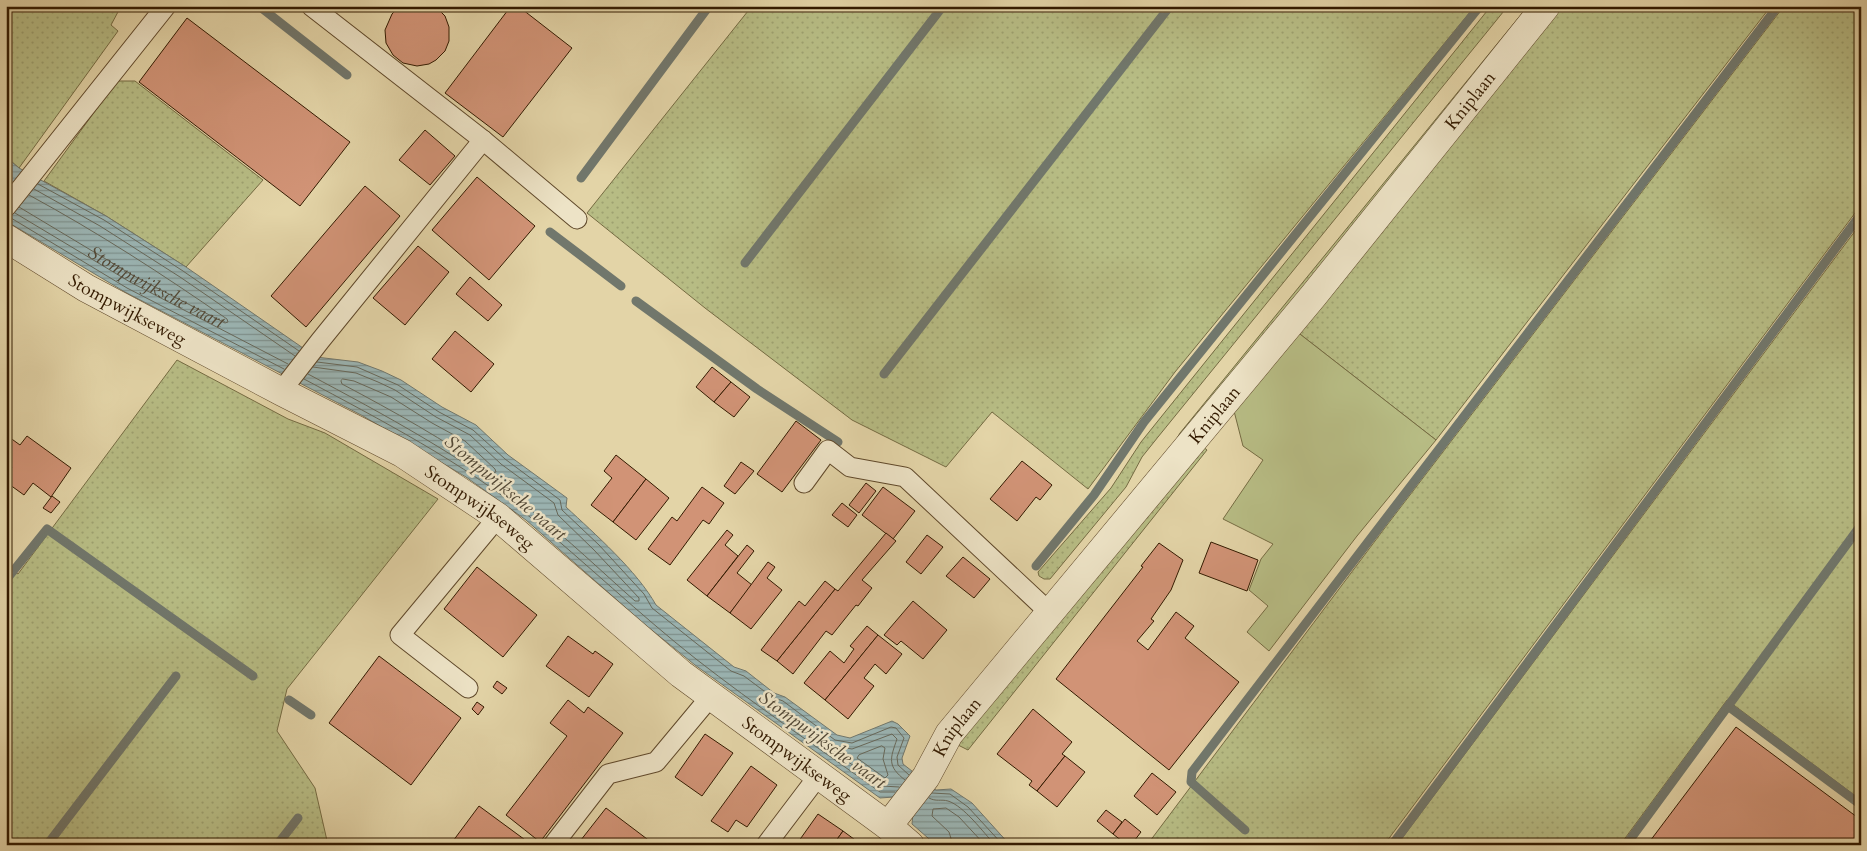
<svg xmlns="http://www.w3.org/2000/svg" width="1867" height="851" font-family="Cardo,serif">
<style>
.grass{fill:url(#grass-dots);stroke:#756b42}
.green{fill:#b7bc84;stroke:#756b42}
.water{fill:url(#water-rules);stroke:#71776c}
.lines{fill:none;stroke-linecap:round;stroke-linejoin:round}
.shore{stroke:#67685a;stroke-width:1}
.stream{stroke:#71776c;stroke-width:9}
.building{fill:#d19376;stroke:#331a00}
.service-casing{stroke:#5f482a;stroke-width:21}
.minor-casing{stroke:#5f482a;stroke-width:29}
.tertiary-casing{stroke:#5f482a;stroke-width:29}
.service{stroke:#ede3c6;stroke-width:19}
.minor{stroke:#ede3c6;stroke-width:28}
.tertiary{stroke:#ede3c6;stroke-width:28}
.labels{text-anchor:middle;stroke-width:5;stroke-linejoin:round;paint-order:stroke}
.street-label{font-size:18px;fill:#331a00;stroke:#ede3c6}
.water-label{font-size:19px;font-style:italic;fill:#524836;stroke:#ede3c6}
</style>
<defs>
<pattern id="grass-dots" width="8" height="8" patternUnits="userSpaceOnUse" patternTransform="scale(1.25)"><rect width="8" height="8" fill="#b7bc84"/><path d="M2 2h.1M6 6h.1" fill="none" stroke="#9ea170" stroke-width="1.8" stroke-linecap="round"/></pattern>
<pattern id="water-rules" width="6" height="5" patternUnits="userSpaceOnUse" patternTransform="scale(1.25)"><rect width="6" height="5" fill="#9bb5b4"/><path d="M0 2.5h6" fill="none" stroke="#7f9290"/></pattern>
</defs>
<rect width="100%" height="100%" fill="#e3d4a7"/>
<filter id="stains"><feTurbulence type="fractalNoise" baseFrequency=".004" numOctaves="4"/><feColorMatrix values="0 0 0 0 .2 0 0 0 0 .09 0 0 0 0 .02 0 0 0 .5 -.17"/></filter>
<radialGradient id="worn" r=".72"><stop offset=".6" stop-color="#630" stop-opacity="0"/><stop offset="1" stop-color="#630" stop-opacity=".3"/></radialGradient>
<!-- grass -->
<g class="grass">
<path d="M6,6h108l5,4 -8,15 7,6 -99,137 -13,-11z"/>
<path d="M752,6h723l-300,366 -87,117 -96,-77 -46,55 -94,-47 -147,-112 -118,-95z"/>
<path d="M1491,6h17l-350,431 -16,20 -16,30 -76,92h-6l-5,-3 -1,-4 73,-84 30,-46z"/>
<path d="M1528,6h7l-372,456 17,-29z"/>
<path d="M1558,6h213l-335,434 -140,-109z"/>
<path d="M1784,6h77v199l-477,640h-237l240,-320z"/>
<path d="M117,81h18l128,99 -77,87 -80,-51 -62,-35z"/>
<path d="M1861,223v577l-134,-100 -107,145h-223z"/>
<path d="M177,360l111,59 37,14 113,66 -151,190 -10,42 38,57 13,57h-322v-279l12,8z"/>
<path d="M1202,446l5,4 -239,300 -10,-5 131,-167z"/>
</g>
<!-- green -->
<path class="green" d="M1296,331l140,109 -79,96 -88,115 -22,-19 21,-26 -19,-16 12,-31 12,-15 -50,-25 40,-59 -20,-14 -9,-35z"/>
<!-- water -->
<path class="water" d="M6,157l13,11 87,48 80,51 130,90 42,5 24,9 19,9 41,27 34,18 32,30 59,43 -1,9c29,27 71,64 90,98l78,62 12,4 28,22 11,4 52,38 13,3 42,-17 6,3 12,12 -8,22 1,6 33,26 15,-1 21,14 38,42h-74l-24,-21 1,-11 -19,-16 -14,1 -185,-133 -52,-42 -117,-103 -60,-43 -103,-61 -238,-124 -119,-71z"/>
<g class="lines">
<!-- shore -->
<g class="shore">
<path d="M38,184l66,36 79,51 116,80"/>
<path d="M34,189l66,37 80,51 115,79"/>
<path id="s1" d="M19,207l115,69 91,47 3,-1 -1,-3c-65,-45 -128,-86 -198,-124"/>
<path d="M15,213l115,69 158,82"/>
<path d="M6,217l5,1 116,70 157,81"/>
<path d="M317,362l40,5 41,18 41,27 34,18 32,29 55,41 2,10 37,35 45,49 8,14 79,63 13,5 28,21 11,4 52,39 17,3 39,-16 5,1 8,10 -7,19 1,8 11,10"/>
<path d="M308,374c77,41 155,83 224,137 36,28 69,60 103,90h4v-3l-45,-48 -36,-35 -4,-12 -53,-39 -31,-29 -34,-18 -41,-27 -17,-8 -22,-9 -43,-6"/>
<path d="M304,379c75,40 160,84 226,138 56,46 109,97 166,142 60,47 123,89 184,133h15"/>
<path d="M343,379l11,2 37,16 41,26 33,18 30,28 1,3 -4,1c-47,-33 -99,-62 -150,-89l-1,-3z"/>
<path d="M882,746l3,2 -2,11 5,16 -3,3 -28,-20 2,-3z"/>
<path d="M899,787l-17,-1 -49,-35 -1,-3 3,-2 17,3 40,-15 5,5c-7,20 -10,27 8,41"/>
<path d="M932,793l18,1 18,13 35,38"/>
<path d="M929,798c7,4 12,1 19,3 16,5 35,31 47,44"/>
<path d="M953,845l-4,-13 -17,-16 1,-7 13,-1 13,9 26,28"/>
</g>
<!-- stream -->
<g class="stream">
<path d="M259,6l88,69"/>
<path d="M581,178l128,-172"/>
<path d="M550,232l71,54"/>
<path d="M745,263l198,-257"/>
<path d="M636,301l121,88 81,53"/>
<path d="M884,374l286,-368"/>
<path d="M1036,566l58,-71 50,-73 336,-416"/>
<path d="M6,580l41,-51 206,147"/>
<path d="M289,700l22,15"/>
<path d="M1729,707l132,98"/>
<path d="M1245,830l-54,-48 1,-10 586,-766"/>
<path d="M47,845l129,-169"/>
<path d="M277,845l21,-27"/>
<path d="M1392,845l469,-631"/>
<path d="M1626,845l235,-320"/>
</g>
</g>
<!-- building -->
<g class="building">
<path d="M400,6h35l10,10 4,11v14l-4,10 -9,9 -7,4 -12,2 -14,-3 -10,-8 -7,-12 -1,-13 7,-16z"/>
<path d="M511,6h7l54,42 -69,89 -58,-44z"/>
<path d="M187,18l163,124 -50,64 -161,-124z"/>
<path d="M425,130l30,26 -25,29 -31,-25z"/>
<path d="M477,177l58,49 -46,54 -57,-50z"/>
<path d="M365,186l35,30 -94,111 -35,-31z"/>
<path d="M418,246l31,26 -44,53 -32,-27z"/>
<path d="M470,277l32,28 -14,16 -32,-27z"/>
<path d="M455,331l39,33 -23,28 -39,-33z"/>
<path d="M712,367l19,15 -17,20 -18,-15z"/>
<path d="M731,382l19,15 -16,20 -20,-15z"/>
<path d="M796,421l25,19 -39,52 -25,-18z"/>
<path d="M27,436l44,32 -20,29 -18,-14 -9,12 -18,-13v-7l6,-8 -6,-4v-23l3,-3 11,8z"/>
<path d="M616,455l30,24 -33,43 -22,-17 21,-27 -8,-7z"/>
<path d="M1022,461l30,24 -12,15 -4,-3 -19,24 -27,-22z"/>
<path d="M741,462l13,9 -19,23 -11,-8z"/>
<path d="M646,479l23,19 -33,42 -23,-18z"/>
<path d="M866,483l10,8 -17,22 -10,-8z"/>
<path d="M702,487l22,16 -15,21 -6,-4 -33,45 -22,-16 24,-32 5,4z"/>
<path d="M883,487l32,24 -22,28 -31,-24z"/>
<path d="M52,496l8,6 -9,11 -8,-5z"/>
<path d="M842,503l15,12 -9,12 -16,-12z"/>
<path d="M727,530l6,5 -8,10 13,11 -31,40 -20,-16z"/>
<path d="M886,533l10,8 -34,39 10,8 -14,18 -2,-1 -24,30 -6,-4 -33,43 -16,-13 58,-72 3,2z"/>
<path d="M927,535l16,12 -22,27 -15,-12z"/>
<path d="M1211,542l47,18 -11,31 -48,-18z"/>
<path d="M1159,543l24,17 -12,30 -20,29 3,2 -17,20 11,9 28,-38 18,14 -9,12 54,44 -70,88 -113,-91 87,-112 -2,-1z"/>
<path d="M747,545l7,6 -17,22 15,12 -22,28 -23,-17z"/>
<path d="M963,557l27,22 -16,19 -28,-22z"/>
<path d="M768,562l7,5 -8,11 15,12 -31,39 -21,-16z"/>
<path d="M477,567l60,48 -34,42 -59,-48z"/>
<path d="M825,581l10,8 -58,72 -16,-11 38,-49 6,5z"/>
<path d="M913,601l34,29 -24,29 -22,-18 -4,4 -13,-10z"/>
<path d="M867,626l11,9 -53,65 -21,-17 26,-32 14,12 10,-14 -4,-3z"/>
<path d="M878,635l24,19 -16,20 -11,-10 -11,14 10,8 -26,33 -23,-19z"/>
<path d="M568,636l25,18 2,-3 18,13 -24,33 -43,-31z"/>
<path d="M379,656l82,62 -50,67 -82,-62z"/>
<path d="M497,681l10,7 -5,6 -9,-7z"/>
<path d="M568,700l16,13 4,-6 35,26 -83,109 -34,-27 61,-79 -17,-13z"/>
<path d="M477,702l7,5 -6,8 -6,-6z"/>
<path d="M1033,709l39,33 -10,12 3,2 -28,35 -8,-6 3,-4 -35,-27z"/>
<path d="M1736,727l125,93v25h-214z"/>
<path d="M705,734l28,19 -31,43 -27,-19z"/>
<path d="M1065,756l20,16 -28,35 -20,-16z"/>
<path d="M751,766l26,19 -30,42 -11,-7 -8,12 -17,-11z"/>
<path d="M1152,773l24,19 -19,23 -23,-19z"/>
<path d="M479,806l53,39h-82z"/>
<path d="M606,808l49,37h-78z"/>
<path d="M1106,810l16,12 -9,12 -16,-13z"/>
<path d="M818,814l25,17 -10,14h-37z"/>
<path d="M1125,819l16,13 -10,13h-4l-14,-11z"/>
<path d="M843,831l19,14h-29z"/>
</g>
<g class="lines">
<defs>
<g id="service">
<path d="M311,6l172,134 94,79"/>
<path d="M6,207l160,-201"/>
<path d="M282,392l7,-11 31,-40 163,-201"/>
<path d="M804,483l24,-33 22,17 55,10 144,135"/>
<path d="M468,688l-68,-53 98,-118"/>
<path d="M553,845l55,-71 48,-12 55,-66"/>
<path d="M766,845l53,-70"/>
</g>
<g id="minor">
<path id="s2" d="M888,826l38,-49 23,-43 365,-439 232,-289"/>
</g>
<g id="tertiary">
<path id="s3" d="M6,238l80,50 196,104 120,61 96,64 183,157 207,152 22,19"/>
</g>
</defs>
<!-- service casing -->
<use href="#service" class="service-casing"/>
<!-- minor casing -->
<use href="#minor" class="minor-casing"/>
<!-- tertiary casing -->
<use href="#tertiary" class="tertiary-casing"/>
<!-- service -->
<use href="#service" class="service"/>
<!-- minor -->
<use href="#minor" class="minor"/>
<!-- tertiary -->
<use href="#tertiary" class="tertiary"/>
</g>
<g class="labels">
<!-- street labels -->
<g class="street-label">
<text dy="6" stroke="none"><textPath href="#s2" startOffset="931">Kniplaan</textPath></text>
<text dy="6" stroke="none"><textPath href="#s3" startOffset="141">Stompwijkseweg</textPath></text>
<text dy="6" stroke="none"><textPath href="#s2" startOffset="526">Kniplaan</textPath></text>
<text dy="6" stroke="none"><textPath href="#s3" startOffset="546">Stompwijkseweg</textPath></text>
<text dy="6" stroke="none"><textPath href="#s2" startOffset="121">Kniplaan</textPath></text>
<text dy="6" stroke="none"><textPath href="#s3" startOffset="951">Stompwijkseweg</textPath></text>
</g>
<!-- water labels -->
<g class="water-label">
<text dy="7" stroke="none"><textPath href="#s1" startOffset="159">Stompwijksche vaart</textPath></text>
<text transform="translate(506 487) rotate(40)" y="7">Stompwijksche vaart</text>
<text transform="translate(823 739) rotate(36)" y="7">Stompwijksche vaart</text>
</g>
</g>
<!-- margin -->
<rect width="1867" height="851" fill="none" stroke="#e3d4a7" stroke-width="25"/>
<rect x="8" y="8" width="1852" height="836" fill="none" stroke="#331a00" stroke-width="2.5"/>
<rect x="12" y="12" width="1842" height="826" fill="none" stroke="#331a00"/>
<rect width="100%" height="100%" filter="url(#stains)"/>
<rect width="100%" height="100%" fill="url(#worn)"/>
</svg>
